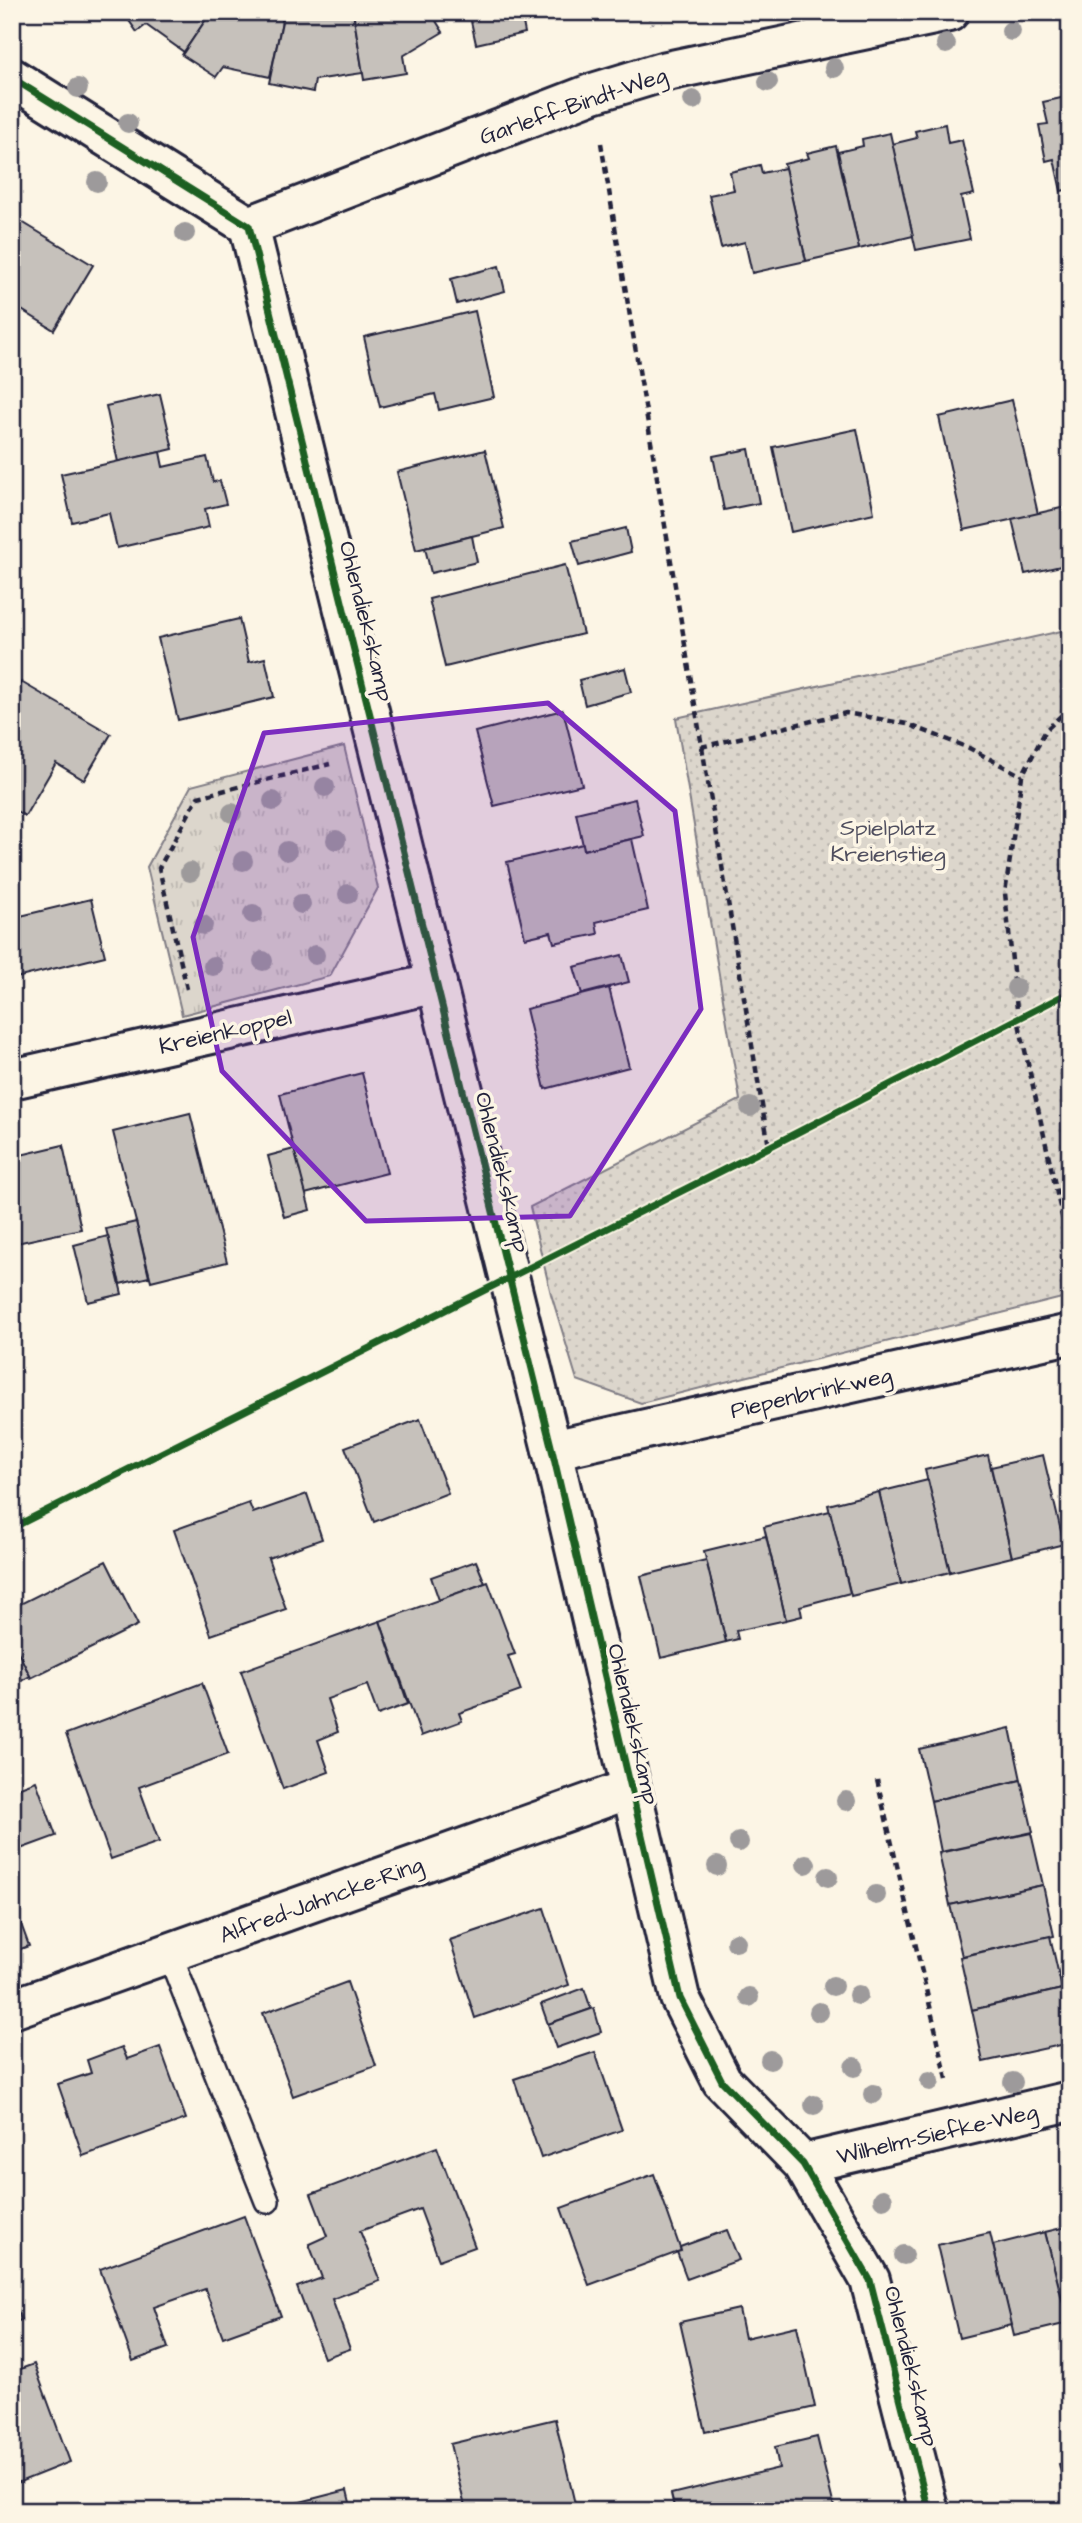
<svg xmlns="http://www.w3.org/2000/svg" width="1082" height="2523" font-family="'Architects Daughter',sans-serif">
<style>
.grass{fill:url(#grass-tufts);stroke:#7f7c84;stroke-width:2}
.park{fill:url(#park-dots);stroke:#7f7c84;stroke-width:2}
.building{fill:#c6c1bb;stroke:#22223b;stroke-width:2}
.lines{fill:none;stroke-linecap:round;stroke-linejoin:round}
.service-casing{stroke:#22223b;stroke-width:28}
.minor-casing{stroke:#22223b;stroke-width:44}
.path{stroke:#22223b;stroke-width:4.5;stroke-dasharray:7 5;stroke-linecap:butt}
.service{stroke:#fcf5e5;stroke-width:23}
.minor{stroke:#fcf5e5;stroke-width:38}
.cycleway-casing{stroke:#fcf5e5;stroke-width:11}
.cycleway{stroke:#1b5e20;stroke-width:7}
.tree{fill:#9d9a9b}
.marked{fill:#7b2cbf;fill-opacity:0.2;stroke:#7b2cbf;stroke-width:5;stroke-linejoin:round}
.labels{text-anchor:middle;stroke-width:7;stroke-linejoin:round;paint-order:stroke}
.street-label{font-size:23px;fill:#22223b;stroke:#fcf5e5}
.park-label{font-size:23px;fill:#504f5f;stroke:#fcf5e5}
</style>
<defs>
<pattern id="grass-tufts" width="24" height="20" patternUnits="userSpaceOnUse" patternTransform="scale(1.75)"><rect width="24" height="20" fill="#dcd6cc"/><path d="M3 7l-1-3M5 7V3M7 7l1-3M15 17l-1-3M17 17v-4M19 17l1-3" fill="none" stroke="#bcb7b0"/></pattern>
<pattern id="park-dots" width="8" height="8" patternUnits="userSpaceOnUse" patternTransform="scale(1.75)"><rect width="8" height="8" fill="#dcd6cc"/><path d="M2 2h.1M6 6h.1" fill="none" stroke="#bcb7b0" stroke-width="1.8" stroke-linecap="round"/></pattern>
</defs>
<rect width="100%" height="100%" fill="#fcf5e5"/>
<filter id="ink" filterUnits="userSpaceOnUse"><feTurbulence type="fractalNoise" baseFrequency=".0143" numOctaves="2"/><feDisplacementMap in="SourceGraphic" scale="14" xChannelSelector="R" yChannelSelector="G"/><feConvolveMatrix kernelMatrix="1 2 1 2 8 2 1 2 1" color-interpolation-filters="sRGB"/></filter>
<g filter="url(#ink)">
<!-- grass -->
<path class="grass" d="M344,746l34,142 -48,88 -148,39 -35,-148 44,-81z"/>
<!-- park -->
<path class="park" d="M1070,629v667l-429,107 -64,-23 -26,-86 -21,-87 210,-107 -64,-382z"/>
<!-- building -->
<g class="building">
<path d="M123,12h88l-27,40 -38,-27 -9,7z"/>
<path d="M211,12h73l-14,65 -47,-10 -7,10 -34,-22z"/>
<path d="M284,12h69l10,61 -48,7 -2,12 -44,-9z"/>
<path d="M353,12h116v2l-33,7 7,11 -40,24 3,17 -42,7z"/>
<path d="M469,12h52l4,21 -49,11z"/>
<path d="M1070,96v93l-9,2 -7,-32 -8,2 -7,-36 9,-1 -5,-22z"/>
<path d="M945,124l3,19 14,-3 12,54 -13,3 9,42 -54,11 -24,-106 25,-6 -2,-7z"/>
<path d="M890,133l23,103 -54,13 -21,-97 25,-6 -1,-7z"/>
<path d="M836,146l23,103 -53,12 -22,-97 25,-6 -2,-5z"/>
<path d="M760,165l2,8 23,-5 21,93 -54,12 -7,-31 -24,6 -12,-53 25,-5 -4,-18z"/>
<path d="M12,216l81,49 -39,65 -42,-26z"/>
<path d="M499,266l6,25 -48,13 -6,-25z"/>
<path d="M475,311l19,86 -55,13 -4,-16 -55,13 -16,-70z"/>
<path d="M160,394l13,55 -55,13 -12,-56z"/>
<path d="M1012,400l26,114 -74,16 -25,-113z"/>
<path d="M857,429l17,84 -83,19 -18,-85z"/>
<path d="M749,449l10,54 -35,7 -11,-54z"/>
<path d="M485,450l19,78 -88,22 -19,-78z"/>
<path d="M160,452l3,15 44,-10 6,25 7,-1 6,23 -21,5 4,18 -92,21 -8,-35 -37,9 -11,-48z"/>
<path d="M1070,506v58l-45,10 -13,-55z"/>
<path d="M626,528l5,24 -52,14 -7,-25z"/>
<path d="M472,536l5,26 -46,11 -6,-25z"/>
<path d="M565,565l18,69 -138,33 -16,-68z"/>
<path d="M239,619l10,43 16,-4 9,39 -96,23 -20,-82z"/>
<path d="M625,668l6,24 -46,13 -6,-25z"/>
<path d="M21,682l90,52 -27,46 -28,-17 -31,53 -13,-7v-111z"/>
<path d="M563,710l19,75 -88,21 -19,-74z"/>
<path d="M635,799l9,37 -60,14 -8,-37z"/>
<path d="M632,839l16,71 -52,12 2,12 -44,9 -3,-11 -26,6 -18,-76 76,-18 1,6z"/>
<path d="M91,899l14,57 -93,23v-61z"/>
<path d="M622,955l7,27 -47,12 -8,-27z"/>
<path d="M609,988l20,79 -84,22 -19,-80z"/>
<path d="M362,1073l25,100 -82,21 -25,-100z"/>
<path d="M190,1113l37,149 -76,19 -38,-149z"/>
<path d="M63,1145l18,84 -69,15v-87z"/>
<path d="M294,1149l16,61 -26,7 -16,-61z"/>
<path d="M136,1222l13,55 -29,7 -14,-55z"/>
<path d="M108,1236l14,58 -34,8 -14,-57z"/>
<path d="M420,1419l28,74 -74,29 -29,-75z"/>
<path d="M988,1455l24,102 -62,15 -25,-102z"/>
<path d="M1043,1455l21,89 -52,13 -21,-90z"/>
<path d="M928,1480l22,92 -49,12 -22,-92z"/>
<path d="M879,1492l22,92 -50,12 -23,-91z"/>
<path d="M307,1494l15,45 -54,19 18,51 -75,26 -37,-105 75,-27 4,10z"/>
<path d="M830,1511l20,82 -50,13 2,10 -16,4 -22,-93z"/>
<path d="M766,1536l20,84 -50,11 2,8 -12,3 -22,-91z"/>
<path d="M706,1560l20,82 -65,16 -20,-82z"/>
<path d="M106,1561l32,64 -107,53 -19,-38v-32z"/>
<path d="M476,1561l9,22 -46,17 -8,-23z"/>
<path d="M488,1582l27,72 -7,2 13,35 -62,22 3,8 -41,15 -41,-115z"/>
<path d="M380,1621l28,83 -30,11 -11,-30 -40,14 11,33 -20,8 11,32 -46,17 -42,-118z"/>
<path d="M12,1640l18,36 -18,10z"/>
<path d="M202,1683l26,71 -89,33 20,55 -48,17 -45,-125z"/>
<path d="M1010,1728l11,52 -90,21 -12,-52z"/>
<path d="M1021,1780l12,52 -92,20 -10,-51z"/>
<path d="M36,1781l20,55 -44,16v-62z"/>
<path d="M1031,1833l12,52 -93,20 -11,-52z"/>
<path d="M1043,1885l11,51 -92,20 -12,-51z"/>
<path d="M544,1908l25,77 -94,33 -25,-78z"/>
<path d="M21,1924l8,22 -17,6v-25z"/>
<path d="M1050,1936l12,53 -90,21 -12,-53z"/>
<path d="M347,1982l29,84 -83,30 -30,-83z"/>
<path d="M584,1988l7,21 -43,15 -7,-20z"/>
<path d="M1062,1989l8,34v20l-87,19 -11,-52z"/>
<path d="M594,2008l7,24 -45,16 -8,-24z"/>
<path d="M122,2047l5,12 33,-12 26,72 -103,37 -25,-72 33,-11 -4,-13z"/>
<path d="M595,2052l27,78 -81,28 -27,-79z"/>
<path d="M437,2147l38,100 -36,13 -19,-51 -60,22 20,50 -48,18 18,50 -26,9 -27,-71 25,-9 -13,-34 18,-8 -16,-42z"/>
<path d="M654,2174l27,77 -92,34 -28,-77z"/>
<path d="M244,2216l37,100 -58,21 -18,-48 -51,18 14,41 -35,13 -33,-92z"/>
<path d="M1070,2226v97h-2l-23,-91z"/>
<path d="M727,2230l12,30 -52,19 -10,-27 4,-1 -1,-4z"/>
<path d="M1045,2232l23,91 -54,13 -21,-91z"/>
<path d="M990,2233l22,92 -53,13 -22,-93z"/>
<path d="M12,2292l9,28 -9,3z"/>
<path d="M739,2309l6,29 52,-12 18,81 -110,25 -25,-110z"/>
<path d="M34,2364l36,98 -58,23v-113z"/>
<path d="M555,2419l20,85 -28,7h-81l-16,-67z"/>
<path d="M817,2437l18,74h-160l-4,-17 108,-26 -4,-21z"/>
<path d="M1070,2462v49l-11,-47z"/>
<path d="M347,2490l5,21h-87z"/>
</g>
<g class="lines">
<defs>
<path id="service" d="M169,1953l98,248"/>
<g id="minor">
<path d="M12,78l237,148 303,1224 128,548 42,83 81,83 67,116 59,231"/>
<path d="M249,226l344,-133 69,-21 287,-60"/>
<path d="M12,1079l425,-96"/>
<path d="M552,1450l518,-116"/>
<path d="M12,2009l617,-220"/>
<path d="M803,2164l267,-63"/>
</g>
</defs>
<!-- service casing -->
<use href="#service" class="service-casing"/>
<!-- minor casing -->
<use href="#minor" class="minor-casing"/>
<!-- path -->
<g class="path">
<path d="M649,12l3,12"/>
<path d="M601,143l168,1004"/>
<path d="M1070,707l-24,23 -24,46 -17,117 13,126 52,233"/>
<path d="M701,747l145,-34 61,11 62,24 53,28"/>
<path d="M187,989l-28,-121 39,-71 132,-33"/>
<path d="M877,1780l70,299"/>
</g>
<!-- service -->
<use href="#service" class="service"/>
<!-- minor -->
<use href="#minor" class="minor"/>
<defs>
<g id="cycleway">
<path d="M12,78l237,148 303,1224 128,548 42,83 81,83 67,116 59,231"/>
<path d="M12,1528l757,-381 301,-155"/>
</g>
</defs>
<!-- cycleway casing -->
<use href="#cycleway" class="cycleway-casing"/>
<!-- cycleway -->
<use href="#cycleway" class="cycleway"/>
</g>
<!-- trees -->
<g class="tree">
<circle cx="1011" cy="31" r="10"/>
<circle cx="946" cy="44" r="10"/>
<circle cx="834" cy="68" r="10"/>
<circle cx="768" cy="82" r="10"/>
<circle cx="78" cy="88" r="10"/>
<circle cx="693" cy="100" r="10"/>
<circle cx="128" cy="123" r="10"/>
<circle cx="97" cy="182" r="10"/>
<circle cx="185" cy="233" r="10"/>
<circle cx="325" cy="787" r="10"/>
<circle cx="273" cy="801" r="10"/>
<circle cx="232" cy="813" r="10"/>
<circle cx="336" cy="840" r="10"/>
<circle cx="287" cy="851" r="10"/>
<circle cx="243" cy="861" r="10"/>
<circle cx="190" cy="872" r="10"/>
<circle cx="348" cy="894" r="10"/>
<circle cx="301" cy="904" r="10"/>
<circle cx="253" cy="914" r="10"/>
<circle cx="203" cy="925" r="10"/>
<circle cx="315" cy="955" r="10"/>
<circle cx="263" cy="961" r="10"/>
<circle cx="213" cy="966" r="10"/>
<circle cx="1016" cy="988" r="10"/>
<circle cx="750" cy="1107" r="10"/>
<circle cx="846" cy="1801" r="10"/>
<circle cx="739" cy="1842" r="10"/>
<circle cx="806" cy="1864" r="10"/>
<circle cx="717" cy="1866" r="10"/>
<circle cx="828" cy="1877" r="10"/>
<circle cx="876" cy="1895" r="10"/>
<circle cx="736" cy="1942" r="10"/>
<circle cx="833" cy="1986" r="10"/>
<circle cx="858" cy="1995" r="10"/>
<circle cx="749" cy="1997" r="10"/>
<circle cx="819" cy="2012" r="10"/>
<circle cx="770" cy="2060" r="10"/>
<circle cx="854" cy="2067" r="10"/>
<circle cx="930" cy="2081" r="10"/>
<circle cx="1013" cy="2082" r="10"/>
<circle cx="873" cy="2094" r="10"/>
<circle cx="814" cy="2105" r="10"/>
<circle cx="883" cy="2199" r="10"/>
<circle cx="904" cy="2255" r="10"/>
</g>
</g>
<!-- marked area -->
<path class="marked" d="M548,703l127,108 26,198 -131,207 -204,5 -144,-150 -29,-134 71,-204z"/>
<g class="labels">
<!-- street labels -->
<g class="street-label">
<text transform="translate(573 105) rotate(-19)" y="8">Garleff-Bindt-Weg</text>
<text transform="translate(367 621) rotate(76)" y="8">Ohlendiekskamp</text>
<text transform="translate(225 1031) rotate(-13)" y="8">Kreienkoppel</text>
<text transform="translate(503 1172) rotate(76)" y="8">Ohlendiekskamp</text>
<text transform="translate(811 1392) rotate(-13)" y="8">Piepenbrinkweg</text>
<text transform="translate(634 1724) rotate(77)" y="8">Ohlendiekskamp</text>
<text transform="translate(321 1899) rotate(-20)" y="8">Alfred-Jahncke-Ring</text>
<text transform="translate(937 2133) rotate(-13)" y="8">Wilhelm-Siefke-Weg</text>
<text transform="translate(912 2366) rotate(76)" y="8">Ohlendiekskamp</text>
</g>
<!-- park labels -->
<g class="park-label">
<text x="888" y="835">Spielplatz<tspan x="888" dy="26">Kreienstieg</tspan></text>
</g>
</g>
<!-- margin -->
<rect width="1082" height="2523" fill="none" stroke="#fcf5e5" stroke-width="42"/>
<rect x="21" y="21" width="1040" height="2481" fill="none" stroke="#22223b" stroke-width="2.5" filter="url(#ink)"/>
</svg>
